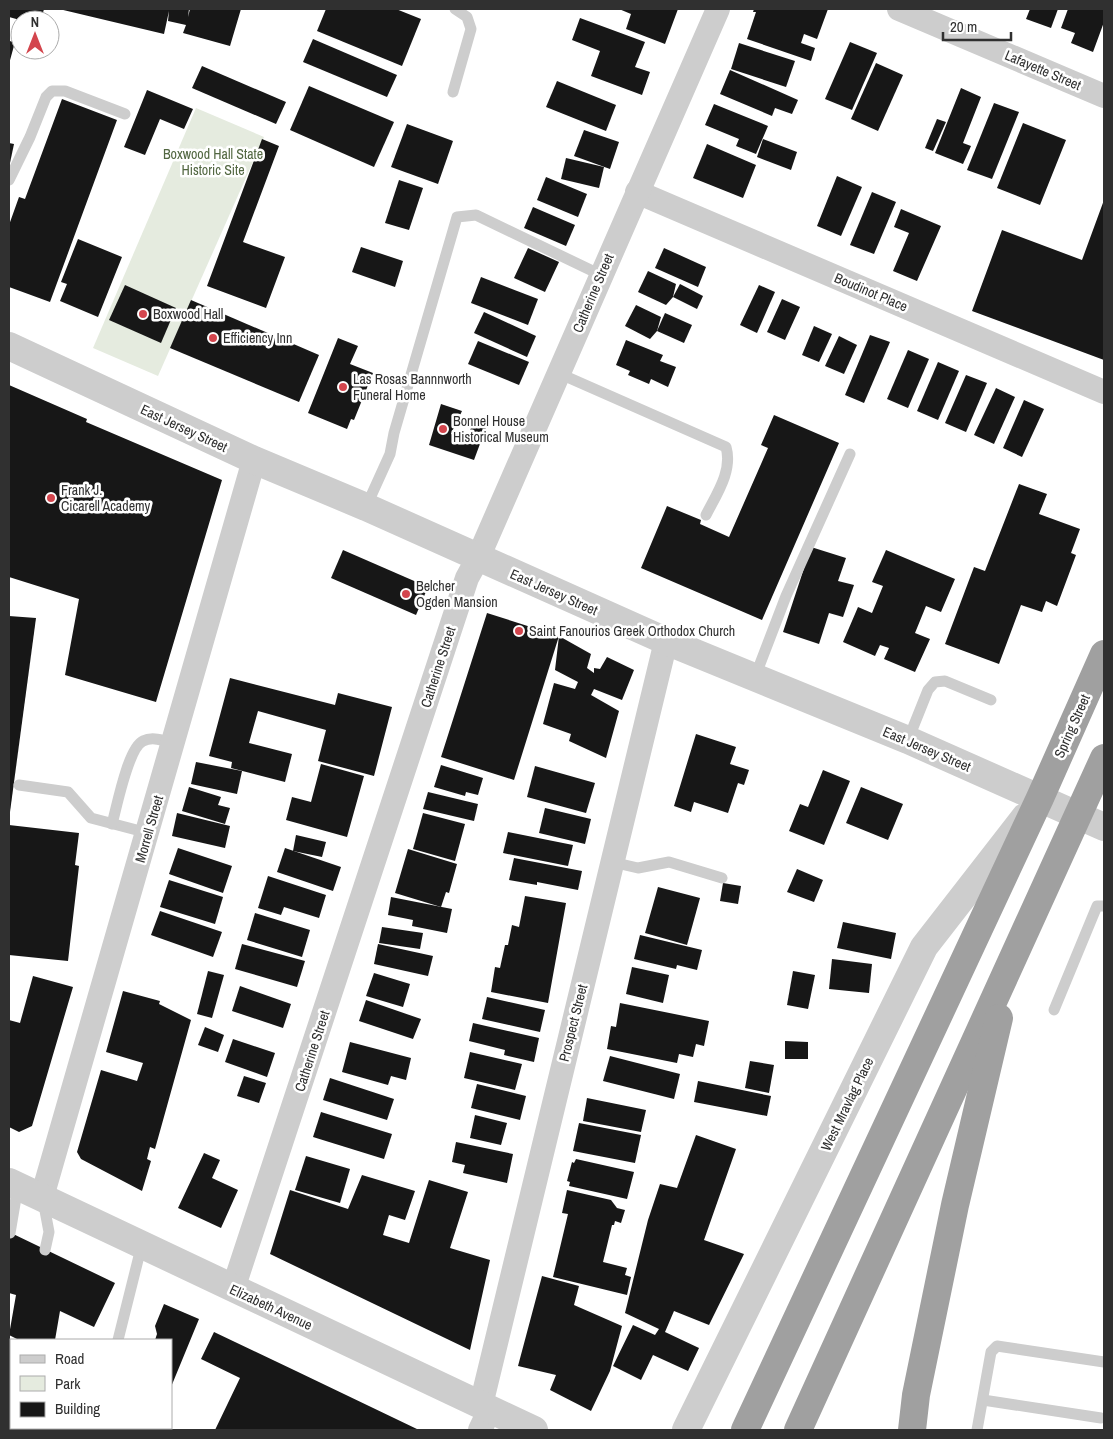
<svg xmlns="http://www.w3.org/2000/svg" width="1113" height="1439" font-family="'Archivo Narrow',sans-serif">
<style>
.green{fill:#e5ebdf}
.building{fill:#171717}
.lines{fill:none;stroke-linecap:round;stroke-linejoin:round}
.service{stroke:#cdcdcd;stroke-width:11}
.minor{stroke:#cdcdcd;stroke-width:24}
.tertiary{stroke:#cdcdcd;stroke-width:28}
.trunk{stroke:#a0a0a0;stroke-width:28}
.poi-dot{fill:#d3454d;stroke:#fff;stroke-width:2}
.labels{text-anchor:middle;stroke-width:5;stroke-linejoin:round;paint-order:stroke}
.street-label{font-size:14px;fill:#303030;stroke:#fff}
.park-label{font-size:14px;fill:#526741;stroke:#fff}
.poi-label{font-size:14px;fill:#303030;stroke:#fff;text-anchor:start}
</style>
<rect width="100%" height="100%" fill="#fff"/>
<!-- green -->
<path class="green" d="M196,108l68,29 -106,239 -65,-28z"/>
<!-- building -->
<g class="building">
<path d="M9,9h35l-3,11h-21l-11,-3z"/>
<path d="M59,9h130l-1,8 2,-8h51l-11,37 -47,-13 3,-8 -18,-4 1,-10 -5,23z"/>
<path d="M326,9h70l25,10 -19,47 -85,-35z"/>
<path d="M619,9h59l-13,35 -39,-15 5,-15z"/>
<path d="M754,9h74l-11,30 -13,-5 -3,9 14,5 -4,13 -64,-22 9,-27h-3z"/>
<path d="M1030,9h28l-7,19 -25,-9z"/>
<path d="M1068,9h36v13l-11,30 -22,-9 4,-10 -14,-5z"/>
<path d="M580,18l65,24 -10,25 15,5 -8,23 -51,-19 9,-25 -28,-11z"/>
<path d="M313,39l84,36 -10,22 -84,-35z"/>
<path d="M9,41l6,1 -6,22z"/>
<path d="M850,42l27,11 -25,57 -27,-11z"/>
<path d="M739,43l56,18 -9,26 -55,-18z"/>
<path d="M876,63l27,12 -25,56 -27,-12z"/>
<path d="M202,66l84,36 -10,22 -84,-36z"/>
<path d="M730,70l68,30 -6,14 -17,-6 -3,8 -52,-22z"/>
<path d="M557,81l59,24 -10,26 -60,-24z"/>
<path d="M309,86l85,36 -20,45 -84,-37z"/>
<path d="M961,88l20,9 -18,46 8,3 -8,18 -28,-11z"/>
<path d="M147,90l46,19 -9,20 -24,-10 -15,36 -21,-8z"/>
<path d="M62,99l55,21 -67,182 -41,-15v-62l10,-28 6,2z"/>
<path d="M994,103l25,9 -27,67 -25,-9z"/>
<path d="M714,104l54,22 -12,28 -20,-8 3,-7 -34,-14z"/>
<path d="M937,119l9,3 -13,29 -8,-3z"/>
<path d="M1023,123l43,17 -26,65 -43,-17z"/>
<path d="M407,124l46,17 -15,43 -47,-17z"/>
<path d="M584,130l35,12 -9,27 -36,-13z"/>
<path d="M262,139l17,7 -36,96 42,15 -19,51 -59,-22z"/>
<path d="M763,139l34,13 -6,18 -34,-13z"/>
<path d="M9,143l5,1 -4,19h-1z"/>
<path d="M707,144l49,21 -13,33 -50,-20z"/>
<path d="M566,158l38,9 -5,21 -38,-9z"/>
<path d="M837,176l25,11 -21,49 -24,-10z"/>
<path d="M546,177l41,17 -9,23 -41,-17z"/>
<path d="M399,180l24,8 -14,42 -24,-7z"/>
<path d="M872,192l24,10 -22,52 -24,-9z"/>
<path d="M1104,200v160l-132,-49 30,-81 80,30z"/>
<path d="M533,207l42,18 -9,21 -42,-18z"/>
<path d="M901,209l40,17 -24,55 -24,-10 16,-38 -15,-6z"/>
<path d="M78,239l44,18 -24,60 -38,-16 7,-17 -6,-2z"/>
<path d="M361,247l42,14 -8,26 -43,-15z"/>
<path d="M528,248l31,14 -14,30 -31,-14z"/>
<path d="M664,248l42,19 -8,20 -43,-19z"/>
<path d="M648,271l28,13 -3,13 -7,8 -28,-13z"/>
<path d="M481,277l57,22 -10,26 -57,-22z"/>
<path d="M680,284l23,12 -6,13 -24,-12z"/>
<path d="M125,285l51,23 -15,35 -52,-23z"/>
<path d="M759,285l16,7 -18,41 -17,-8z"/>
<path d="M782,299l18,8 -15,33 -18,-8z"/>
<path d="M191,300l128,55 -20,47 -129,-54z"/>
<path d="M636,305l25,12 -4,14 -7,8 -25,-13z"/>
<path d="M484,312l52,24 -9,21 -53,-24z"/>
<path d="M665,313l27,12 -8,18 -27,-12z"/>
<path d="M814,326l18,8 -13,28 -17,-7z"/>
<path d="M870,335l20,7 -26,61 -19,-8z"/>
<path d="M839,336l18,9 -13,29 -19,-8z"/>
<path d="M338,338l20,8 -8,18 23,9 -19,47 -3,-1 -4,10 -39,-16z"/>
<path d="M626,340l37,15 -3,6 16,6 -8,20 -17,-8 -2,5 -21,-9 2,-4 -14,-6z"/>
<path d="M478,341l51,21 -10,23 -51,-21z"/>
<path d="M908,350l21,9 -21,49 -21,-9z"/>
<path d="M938,362l21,9 -21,49 -21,-9z"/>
<path d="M966,375l21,8 -21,49 -21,-9z"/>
<path d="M9,385l78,34 -1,3 136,58 -66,222 -91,-27 14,-76 -70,-22z"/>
<path d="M996,388l19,9 -21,47 -20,-9z"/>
<path d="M1024,400l20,9 -22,48 -19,-9z"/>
<path d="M441,404l21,7 -11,23 17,4 5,-17 14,4 -13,35 -45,-15z"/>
<path d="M774,415l65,28 -77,177 -121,-52 26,-62 34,14 -1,4 29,13 39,-89 -7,-3z"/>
<path d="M1019,484l28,10 -8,20 41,15 -9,24 5,2 -19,51 -11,-5 -4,11 -21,-7 -22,59 -54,-20 29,-77 11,4z"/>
<path d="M811,547l35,11 -8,23 16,4 -11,32 -14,-4 -10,31 -36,-12z"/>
<path d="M343,550l85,37 -12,28 -85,-37z"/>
<path d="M886,550l69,29 -14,33 -15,-6 -11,27 15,6 -15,33 -31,-13 5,-11 -9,-3 -5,11 -32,-14 15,-35 14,6 11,-27 -11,-4z"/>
<path d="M487,613l72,23 32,18 -4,14 7,5v-5l6,1 7,-12 27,13 -12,30 -28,-11 -3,6 28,16 -13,47 -37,-17 2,-7 -28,-10 11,-41 21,6 3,-7 -23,-12 4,-34 -45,144 -73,-23z"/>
<path d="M9,616l27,2 -26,194h-1z"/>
<path d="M230,678l105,27 3,-12 54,14 -18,69 -56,-15 8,-31 -68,-19 -9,32 43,11 -7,28 -54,-14 1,-6 -23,-6z"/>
<path d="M696,734l40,13 -6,17 19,6 -5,15 -6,-2 -10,30 -34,-11 -3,10 -17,-6z"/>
<path d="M196,762l46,9 -5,23 -46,-10z"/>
<path d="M321,764l43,12 -17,61 -61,-17 6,-23 19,5z"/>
<path d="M441,765l42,13 -5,17 -12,-3 -1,4 -31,-9z"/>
<path d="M535,766l60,17 -9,30 -59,-16z"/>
<path d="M823,770l27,11 -26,64 -35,-14 11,-27 8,3z"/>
<path d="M189,787l32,10 -3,8 12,3 -5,16 -43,-13z"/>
<path d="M861,787l42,17 -15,36 -42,-17z"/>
<path d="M428,792l50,12 -4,17 -51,-12z"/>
<path d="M545,808l46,11 -6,25 -46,-11z"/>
<path d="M177,813l53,13 -5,22 -53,-12z"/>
<path d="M423,813l42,11 -10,37 -42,-12z"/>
<path d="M9,825l70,8 -4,32 4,1 -11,95 -59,-6z"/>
<path d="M508,832l65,13 -5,21 -65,-13z"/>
<path d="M296,835l30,7 -4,15 -29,-6z"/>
<path d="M178,848l54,18 -9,27 -54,-19z"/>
<path d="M285,848l56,19 -8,24 -56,-19z"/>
<path d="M408,849l49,15 -8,29 -3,-1 -5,15 -46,-14z"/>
<path d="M514,858l68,13 -4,19 -41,-8v3l-28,-5z"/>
<path d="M797,869l26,11 -9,22 -27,-10z"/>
<path d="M268,876l58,19 -7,23 -35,-11 -3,8 -23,-7z"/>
<path d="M169,880l54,17 -8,27 -55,-17z"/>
<path d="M723,883l18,3 -3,18 -18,-3z"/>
<path d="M658,887l42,11 -13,47 -42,-12z"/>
<path d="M525,896l41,7 -18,100 -57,-11 4,-25 5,1 5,-23h3l4,-20 7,2z"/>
<path d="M391,897l61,12 -5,24 -35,-7 1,-6 -25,-5z"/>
<path d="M160,911l62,21 -9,25 -62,-22z"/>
<path d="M255,913l55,17 -8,27 -55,-17z"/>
<path d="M843,922l53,11 -5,26 -54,-11z"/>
<path d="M382,927l41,6 -3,16 -41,-6z"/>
<path d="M640,935l62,15 -5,20 -20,-5 -1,4 -42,-10z"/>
<path d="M242,944l63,17 -8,26 -62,-18z"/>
<path d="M378,944l55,12 -5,20 -54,-12z"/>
<path d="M832,959l40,5 -3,29 -40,-4z"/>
<path d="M632,967l37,8 -6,28 -37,-9z"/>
<path d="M208,971l16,4 -12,43 -15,-4z"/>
<path d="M793,971l22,4 -7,34 -21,-4z"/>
<path d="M374,973l36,11 -7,23 -37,-11z"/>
<path d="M33,976l40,11 -41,139 -13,6 -10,-5v-107l11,3z"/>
<path d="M240,986l51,18 -8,24 -51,-17z"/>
<path d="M123,991l37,10 -1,3 32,16 -36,129 -5,-2 -3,12 4,2 -9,30 -61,-32 -4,-7 24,-82 36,11 6,-18 -37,-11z"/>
<path d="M487,997l58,13 -5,22 -58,-13z"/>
<path d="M366,1000l55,19 -8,20 -54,-18z"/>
<path d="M620,1003l89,18 -5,25 -8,-2 -3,13 -14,-3 -2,9 -70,-14 4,-23 5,1z"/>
<path d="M473,1023l66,15 -5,24 -30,-7 1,-5 -36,-9z"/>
<path d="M205,1027l19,8 -6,17 -20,-7z"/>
<path d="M233,1039l42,14 -8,24 -42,-15z"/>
<path d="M785,1041l23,1v17h-23z"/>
<path d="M350,1042l61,16 -5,22 -15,-4 -3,9 -46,-13z"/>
<path d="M470,1052l52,12 -7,26 -51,-12z"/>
<path d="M610,1056l70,18 -6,25 -71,-18z"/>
<path d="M750,1061l24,4 -5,28 -24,-5z"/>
<path d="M244,1076l22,7 -7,20 -22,-7z"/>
<path d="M330,1078l64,21 -7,21 -64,-20z"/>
<path d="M698,1081l73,15 -4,20 -73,-14z"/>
<path d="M477,1084l49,12 -6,24 -49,-12z"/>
<path d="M587,1098l59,12 -5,22 -58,-11z"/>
<path d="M321,1112l71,22 -8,25 -71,-22z"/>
<path d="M475,1115l32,8 -6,22 -31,-7z"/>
<path d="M579,1123l62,12 -6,28 -62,-12z"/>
<path d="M696,1135l40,14 -32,91 40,14 -35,71 -35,-14 -9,21 34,16 -11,23 -35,-16 -12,25 -28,-14 20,-41 22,10 4,-6 -34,-16 23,-93 12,-36 17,4z"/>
<path d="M456,1142l57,12 -6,29 -44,-10 2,-8 -13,-3z"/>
<path d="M204,1153l16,7 -8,18 26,12 -17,38 -43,-20z"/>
<path d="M306,1156l44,13 -10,34 -45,-13z"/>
<path d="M576,1159l58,13 -7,27 -58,-13 1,-4 -3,-1 5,-19 2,1z"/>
<path d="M362,1175l53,16 -10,29 -16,-5 -6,20 26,8 20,-63 39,12 -18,56 40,12 -20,90 -200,-96 20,-64 58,19z"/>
<path d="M567,1190l44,10 6,8 8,2 -4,13 -6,-2 -1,4h-2l-9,37 24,6 -2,7 6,2 -4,18 -74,-18 15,-63 -6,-1z"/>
<path d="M9,1232l106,51 -21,44 -34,-16 -5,29h-36l-10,-5 7,-40 -7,-2z"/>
<path d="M542,1276l37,10 -5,19 48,21 -12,45 -19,40 -41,-21 6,-15 -38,-9z"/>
<path d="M164,1304l35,15 -28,68v-47h-16l2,-6 -2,-8z"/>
<path d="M214,1332l82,39 123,59h-204l25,-52 -39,-19z"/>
</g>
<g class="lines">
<!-- service -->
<g class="service">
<path d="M453,92l18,-63 -4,-12 -12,-8"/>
<path d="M9,180l21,-43 16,-40 6,-6h13l60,23"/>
<path d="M558,373l168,74c7,24 -10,48 -20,68"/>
<path d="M366,507l24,-53 4,-21 63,-216 19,-2 125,60"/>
<path d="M755,677l31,-81 64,-142"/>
<path d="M908,740l20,-50 7,-8 10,-1 46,19"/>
<path d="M19,785l49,7 23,26 57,15"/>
<path d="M112,824c5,-18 16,-76 31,-83 10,-5 21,0 31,2"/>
<path d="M612,862l26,6 31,-6 53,16"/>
<path d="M1054,1010l43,-104h7"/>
<path d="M43,1200l6,32 -4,18"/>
<path d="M10,1233l8,-47"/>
<path d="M118,1340l24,-96"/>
<path d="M9,1373l2,-1"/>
<path d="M983,1400l118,18"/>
<path d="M977,1430l14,-78 6,-6 107,16"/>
</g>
<!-- minor -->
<g class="minor">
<path d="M899,9l205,87"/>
<path d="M637,192l467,200"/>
<path d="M42,1197l212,-737"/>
<path d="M233,1289l234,-711 11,-20 240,-549"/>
<path d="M481,1405l185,-764"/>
<path d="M480,1430l10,-21"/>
</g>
<!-- tertiary -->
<g class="tertiary">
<path d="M9,346l245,114 112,47 300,134 242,99 196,87"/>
<path d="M9,1182l525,248"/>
<path d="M686,1430l238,-483 101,-130"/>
</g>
<!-- trunk -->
<g class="trunk">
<path d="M745,1430l295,-632 64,-144"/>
<path d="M798,1430l306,-672"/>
<path d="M912,1430l4,-35 39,-190 44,-187"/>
</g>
</g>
<!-- markers -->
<g class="poi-dot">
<circle cx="143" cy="314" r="5"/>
<circle cx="213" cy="338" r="5"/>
<circle cx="343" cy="387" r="5"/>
<circle cx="443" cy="429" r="5"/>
<circle cx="51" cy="498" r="5"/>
<circle cx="406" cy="594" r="5"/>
<circle cx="519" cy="631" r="5"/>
</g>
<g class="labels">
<!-- street labels -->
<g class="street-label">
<text transform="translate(1043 70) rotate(23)" y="5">Lafayette Street</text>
<text transform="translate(871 292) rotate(23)" y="5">Boudinot Place</text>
<text transform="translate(593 293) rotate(-67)" y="5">Catherine Street</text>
<text transform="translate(184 428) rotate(25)" y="5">East Jersey Street</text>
<text transform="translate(554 592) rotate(24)" y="5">East Jersey Street</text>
<text transform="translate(438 667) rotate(-72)" y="5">Catherine Street</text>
<text transform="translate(1072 726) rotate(-66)" y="5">Spring Street</text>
<text transform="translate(927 749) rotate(23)" y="5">East Jersey Street</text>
<text transform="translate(149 829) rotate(-74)" y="5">Morrell Street</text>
<text transform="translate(573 1023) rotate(-76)" y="5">Prospect Street</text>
<text transform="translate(312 1051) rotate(-72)" y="5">Catherine Street</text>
<text transform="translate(847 1104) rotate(-64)" y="5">West Mravlag Place</text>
<text transform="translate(271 1307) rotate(25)" y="5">Elizabeth Avenue</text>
</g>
<!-- park labels -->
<g class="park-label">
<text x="213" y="159">Boxwood Hall State<tspan x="213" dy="16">Historic Site</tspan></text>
</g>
<!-- poi labels -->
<g class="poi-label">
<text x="153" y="319">Boxwood Hall</text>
<text x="223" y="343">Efficiency Inn</text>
<text x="353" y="384">Las Rosas Bannnworth<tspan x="353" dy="16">Funeral Home</tspan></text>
<text x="453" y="426">Bonnel House<tspan x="453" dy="16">Historical Museum</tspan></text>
<text x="61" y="495">Frank J.<tspan x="61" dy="16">Cicarell Academy</tspan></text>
<text x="416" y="591">Belcher<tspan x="416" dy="16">Ogden Mansion</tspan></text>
<text x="529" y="636">Saint Fanourios Greek Orthodox Church</text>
</g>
</g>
<!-- border -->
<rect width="1113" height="1439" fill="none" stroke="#303030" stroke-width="20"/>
<!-- legend -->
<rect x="10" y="1339" width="162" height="90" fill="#ffffff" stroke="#acacac"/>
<rect x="20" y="1355" width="25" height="8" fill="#cdcdcd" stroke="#acacac"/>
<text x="55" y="1364" font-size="15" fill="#303030">Road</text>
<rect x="20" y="1376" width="25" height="15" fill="#e5ebdf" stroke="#acacac"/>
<text x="55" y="1389" font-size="15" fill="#303030">Park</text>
<rect x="20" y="1402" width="25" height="15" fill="#171717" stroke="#acacac"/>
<text x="55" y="1414" font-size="15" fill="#303030">Building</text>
<!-- north arrow -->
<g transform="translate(35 35)"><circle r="24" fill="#ffffff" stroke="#acacac"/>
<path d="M0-4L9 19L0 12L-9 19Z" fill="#d3454d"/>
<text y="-8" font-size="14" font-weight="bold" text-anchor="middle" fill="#303030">N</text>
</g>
<!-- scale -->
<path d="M943 32v8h68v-8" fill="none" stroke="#303030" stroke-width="2.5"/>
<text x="950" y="32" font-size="15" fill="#303030" stroke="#ffffff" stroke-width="4" paint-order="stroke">20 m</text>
</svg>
